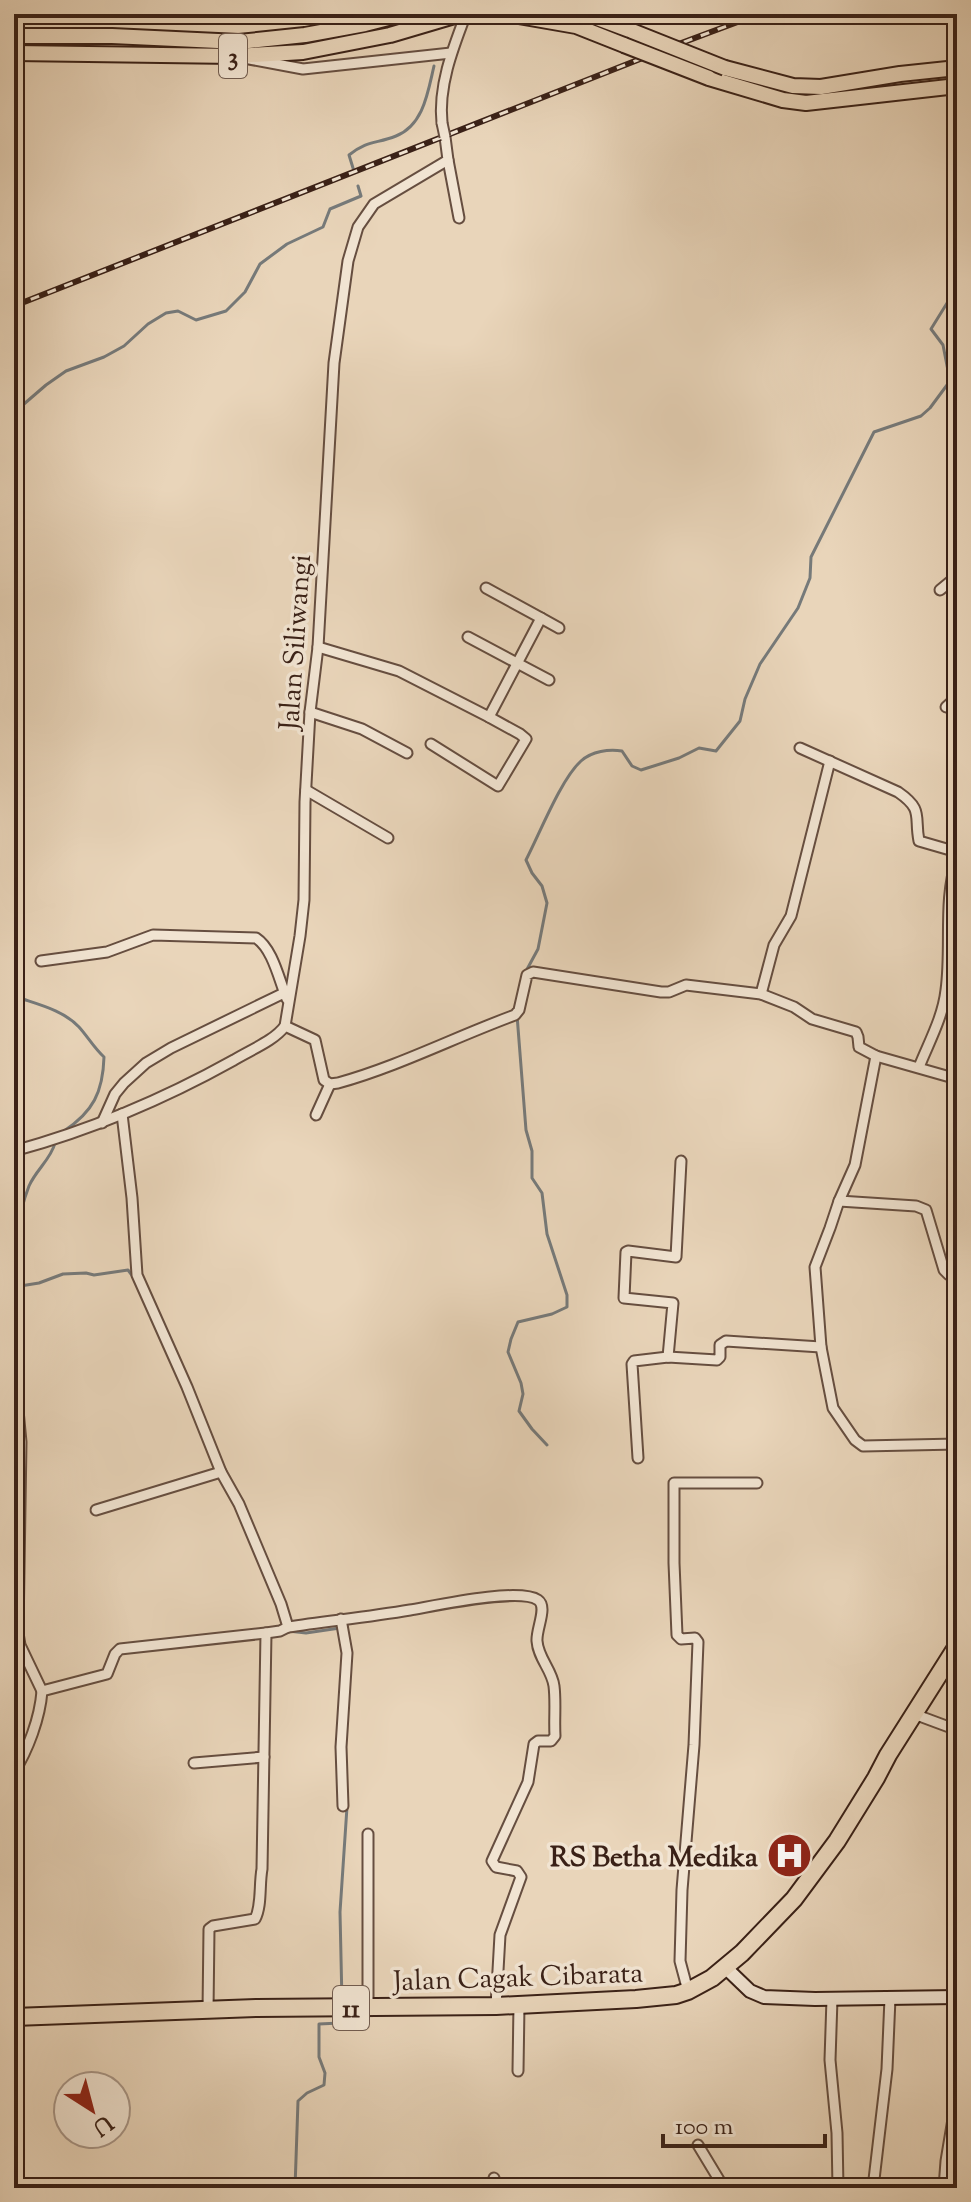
<svg xmlns="http://www.w3.org/2000/svg" width="971" height="2202" font-family="'Sorts Mill Goudy',serif">
<style>
.lines{fill:none;stroke-linecap:round;stroke-linejoin:round}
.stream{stroke:#767a7a;stroke-width:3}
.street-casing{stroke:#664e40;stroke-width:13}
.secondary-casing{stroke:#3a2117;stroke-width:16}
.primary-casing{stroke:#3a2117;stroke-width:18}
.highway-casing{stroke:#3a2117;stroke-width:20}
.street{stroke:#f1e4d2;stroke-width:9}
.secondary{stroke:#f1e4d2;stroke-width:12}
.primary{stroke:#e9d5ba;stroke-width:14}
.highway{stroke:#e9d5ba;stroke-width:16}
.rail-casing{stroke:#3a2117;stroke-width:6}
.rail{stroke:#f1e4d2;stroke-width:3;stroke-dasharray:9;stroke-linecap:butt}
.street-bridge-casing{stroke:#664e40;stroke-width:13;stroke-linecap:butt}
.primary-bridge-casing{stroke:#3a2117;stroke-width:18;stroke-linecap:butt}
.street-bridge{stroke:#f1e4d2;stroke-width:9}
.primary-bridge{stroke:#e9d5ba;stroke-width:14}
.labels{text-anchor:middle;stroke-width:7;stroke-linejoin:round;paint-order:stroke}
.shield{fill:#f1e4d2;stroke:#715c4f;stroke-width:2}
.shield-label{font-size:26px;font-weight:bold;fill:#3a2117}
.street-label{font-size:28px;fill:#3a2117;stroke:#f1e4d2}
.poi-label{font-size:28px;font-weight:bold;fill:#3a2117;stroke:#f1e4d2;text-anchor:end}
</style>
<rect width="100%" height="100%" fill="#e9d5ba"/>
<filter id="stains"><feTurbulence type="fractalNoise" baseFrequency=".0025" numOctaves="4"/><feColorMatrix values="0 0 0 0 .2 0 0 0 0 .09 0 0 0 0 .02 0 0 0 .5 -.17"/></filter>
<radialGradient id="worn" r=".72"><stop offset=".6" stop-color="#630" stop-opacity="0"/><stop offset="1" stop-color="#630" stop-opacity=".3"/></radialGradient>
<g class="lines">
<!-- stream -->
<g class="stream">
<path d="M353,168l-4,-13c19,-15 27,-11 47,-19 28,-11 32,-45 38,-70"/>
<path d="M14,421l3,-11 29,-25 20,-14 38,-14 20,-11 24,-22 18,-11 12,-2 18,9 30,-9 19,-19 15,-28 27,-20 36,-17 7,-18 31,-13 -3,-10"/>
<path d="M14,463l8,84 1,77 -9,24"/>
<path d="M525,973l13,-24 9,-46 -5,-17 -10,-13 -6,-13c14,-27 35,-81 55,-99 11,-10 28,-12 41,-10l10,15 9,4 38,-12 20,-10 17,3 24,-30 5,-22 15,-35 38,-56 12,-30 1,-21 63,-125 47,-16 9,-8 20,-27 -7,-36 -12,-16 26,-42"/>
<path d="M14,996c22,8 48,13 65,31 9,10 15,21 25,30 -1,35 -11,55 -40,74"/>
<path d="M517,1015l9,115 6,21v27l10,15 5,41 20,61v12l-15,7 -34,8 -7,17 -3,13 13,31 2,11 -4,17 13,18 15,16"/>
<path d="M55,1143c-4,16 -19,27 -26,43 -13,33 -14,66 -15,101l25,-4 24,-9 23,-1 8,2 34,-5 6,8"/>
<path d="M200,1409l12,30"/>
<path d="M288,1631l18,2 34,-5"/>
<path d="M342,2003l-2,-91 7,-105"/>
<path d="M295,2188l3,-87 9,-8 17,-8 1,-12 -6,-16v-33l21,-1 1,-8"/>
</g>
<defs>
<g id="street">
<path d="M249,59l54,10 148,-16"/>
<path d="M442,123c-4,-37 11,-75 24,-109"/>
<path d="M448,160l11,58"/>
<path d="M940,590l17,-14"/>
<path d="M541,618l18,10"/>
<path d="M468,637l81,43"/>
<path d="M318,647l81,24 90,46 52,-99 -55,-30"/>
<path d="M946,707l11,-10"/>
<path d="M310,712l52,17 45,24"/>
<path d="M431,744l67,42 28,-47 -6,-5 -31,-17"/>
<path d="M800,748l98,44c26,18 16,24 21,49l38,11"/>
<path d="M306,790l82,48"/>
<path d="M41,961l66,-9 46,-17 103,3c17,11 23,42 31,61"/>
<path d="M761,994l13,-49 17,-29 39,-155"/>
<path d="M285,1026l30,14 9,40 6,4 8,-1c61,-17 117,-46 177,-68l4,-5 8,-35 6,-3 128,20h8l17,-7 75,9 33,13 18,12 44,13 2,5 1,10 17,9 81,23"/>
<path d="M876,1056l-21,109 -16,36 -9,27 -15,39 6,80 12,61 22,32 8,6 94,-2"/>
<path d="M919,1067c10,-25 24,-50 27,-77 6,-43 -3,-90 11,-131"/>
<path d="M122,1114l10,84 5,77 50,112 34,85 18,32 42,100 7,23 -8,4 -14,2 -4,236c-3,16 0,37 -7,50l-42,7 -4,3 -1,82"/>
<path d="M316,1115l14,-31"/>
<path d="M102,1123l13,-29 9,-11 22,-20 25,-15 113,-55"/>
<path d="M14,1151c77,-21 150,-52 220,-91 16,-10 40,-19 51,-34l15,-90 4,-36 1,-98 5,-90 8,-65 16,-284 14,-102 10,-34 16,-23 74,-44 -3,-23"/>
<path d="M839,1201l77,5 10,4 18,60 5,5 8,3"/>
<path d="M14,1210l4,-21 -3,-38"/>
<path d="M668,1357l5,-54 -49,-5 2,-46 2,-1 48,6 5,-96"/>
<path d="M14,1367l7,75 -3,191 2,12 22,46"/>
<path d="M638,1458l-6,-94 2,-3 34,-4 49,3 3,-3v-12l6,-4 95,6"/>
<path d="M96,1510l125,-38"/>
<path d="M341,1619l6,34 -6,94 2,59"/>
<path d="M288,1627c40,-6 81,-10 122,-17 24,-4 109,-23 128,-10 10,7 -2,29 -1,41 1,17 15,29 17,45 2,16 0,34 1,50l-4,5h-13l-4,3 -6,38 -36,79 4,6 21,4 4,6 -21,58 -4,71"/>
<path d="M914,1714l43,16"/>
<path d="M194,1763l70,-6"/>
<path d="M14,1772c14,-22 26,-54 28,-81l65,-17 8,-20 5,-5 146,-16"/>
<path d="M688,1991l-8,-30 2,-71 12,-145 4,-103 -3,-4 -14,1 -4,-4 -3,-72v-80h83"/>
<path d="M832,1999l-2,61 7,73 1,55"/>
<path d="M368,2008v-174"/>
<path d="M518,2071l1,-66"/>
<path d="M698,2145l26,43"/>
<path d="M678,2185v3"/>
<path d="M492,2188l2,-10"/>
<path d="M873,2188l14,-119 3,-71"/>
<path d="M944,2188l2,-27 11,-66"/>
</g>
<path id="secondary" d="M725,1967l25,24 14,6 51,2 142,-2"/>
<g id="primary">
<path d="M507,14l69,12 48,19"/>
<path d="M586,14l46,17"/>
<path d="M14,36h98l127,6 66,-7 60,-11 39,-10"/>
<path d="M14,53l221,3 68,-4 87,-17 71,-21"/>
<path d="M725,68l68,18 28,1 79,-13 57,-6"/>
<path d="M709,78l74,22 23,3 151,-17"/>
</g>
<path id="highway" d="M14,2017l242,-9 240,-2 140,-7 40,-4 12,-4 24,-13 30,-25 52,-54 43,-58 39,-63 12,-23 69,-109"/>
</defs>
<!-- street casing -->
<use href="#street" class="street-casing"/>
<!-- secondary casing -->
<use href="#secondary" class="secondary-casing"/>
<!-- primary casing -->
<use href="#primary" class="primary-casing"/>
<!-- highway casing -->
<use href="#highway" class="highway-casing"/>
<!-- street -->
<use href="#street" class="street"/>
<!-- secondary -->
<use href="#secondary" class="secondary"/>
<!-- primary -->
<use href="#primary" class="primary"/>
<!-- highway -->
<use href="#highway" class="highway"/>
<defs>
<path id="rail" d="M14,306l654,-258 91,-34"/>
</defs>
<!-- rail casing -->
<use href="#rail" class="rail-casing"/>
<!-- rail -->
<use href="#rail" class="rail"/>
<defs>
<path id="street-bridge" d="M442,123l3,14"/>
<g id="primary-bridge">
<path d="M632,31l93,37"/>
<path d="M624,45l85,33"/>
</g>
</defs>
<!-- street-bridge casing -->
<use href="#street-bridge" class="street-bridge-casing"/>
<!-- primary-bridge casing -->
<use href="#primary-bridge" class="primary-bridge-casing"/>
<!-- street-bridge -->
<use href="#street-bridge" class="street-bridge"/>
<!-- primary-bridge -->
<use href="#primary-bridge" class="primary-bridge"/>
</g>
<!-- icons -->
<defs>
<symbol id="hospital-disc" viewBox="-11 -11 22 22"><circle r="9.5" fill="#8f2418" stroke="#f1e4d2"/><path d="M-5-5h3v3.5h4V-5h3V5h-3V1.5h-4V5h-3Z" fill="#fff"/></symbol>
</defs>
<g fill-rule="evenodd">
<use href="#hospital-disc" x="764" y="1830" width="51" height="51"/>
</g>
<g class="labels">
<!-- shield labels -->
<g class="shield">
<rect x="219" y="34" width="28" height="44" rx="6"/>
<rect x="333" y="1986" width="36" height="44" rx="6"/>
</g>
<g class="shield-label">
<text x="233" y="65">3</text>
<text x="351" y="2017">11</text>
</g>
<!-- street labels -->
<g class="street-label">
<text transform="translate(294 642) rotate(-86)" y="10">Jalan Siliwangi</text>
<text transform="translate(518 1976) rotate(-2)" y="10">Jalan Cagak Cibarata</text>
</g>
<!-- poi labels -->
<g class="poi-label">
<text x="758" y="1866">RS Betha Medika</text>
</g>
</g>
<!-- margin -->
<rect width="971" height="2202" fill="none" stroke="#e9d5ba" stroke-width="48"/>
<rect x="16" y="16" width="939" height="2170" fill="none" stroke="#3a2117" stroke-width="4"/>
<rect x="24" y="24" width="923" height="2154" fill="none" stroke="#3a2117" stroke-width="2"/>
<!-- north arrow -->
<g transform="translate(92 2110) rotate(144)"><circle r="38" fill="#f1e4d2" stroke="#a89687" stroke-width="2"/>
<path d="M0-6L14 30L0 20L-14 30Z" fill="#8f2418"/>
<text y="-12" font-size="22" font-weight="bold" text-anchor="middle" fill="#3a2117">U</text>
</g>
<!-- scale -->
<path d="M663 2134v12h162v-12" fill="none" stroke="#3a2117" stroke-width="4"/>
<text x="675" y="2134" font-size="24" fill="#3a2117" stroke="#f1e4d2" stroke-width="6" paint-order="stroke">100 m</text>
<rect width="100%" height="100%" filter="url(#stains)"/>
<rect width="100%" height="100%" fill="url(#worn)"/>
</svg>
